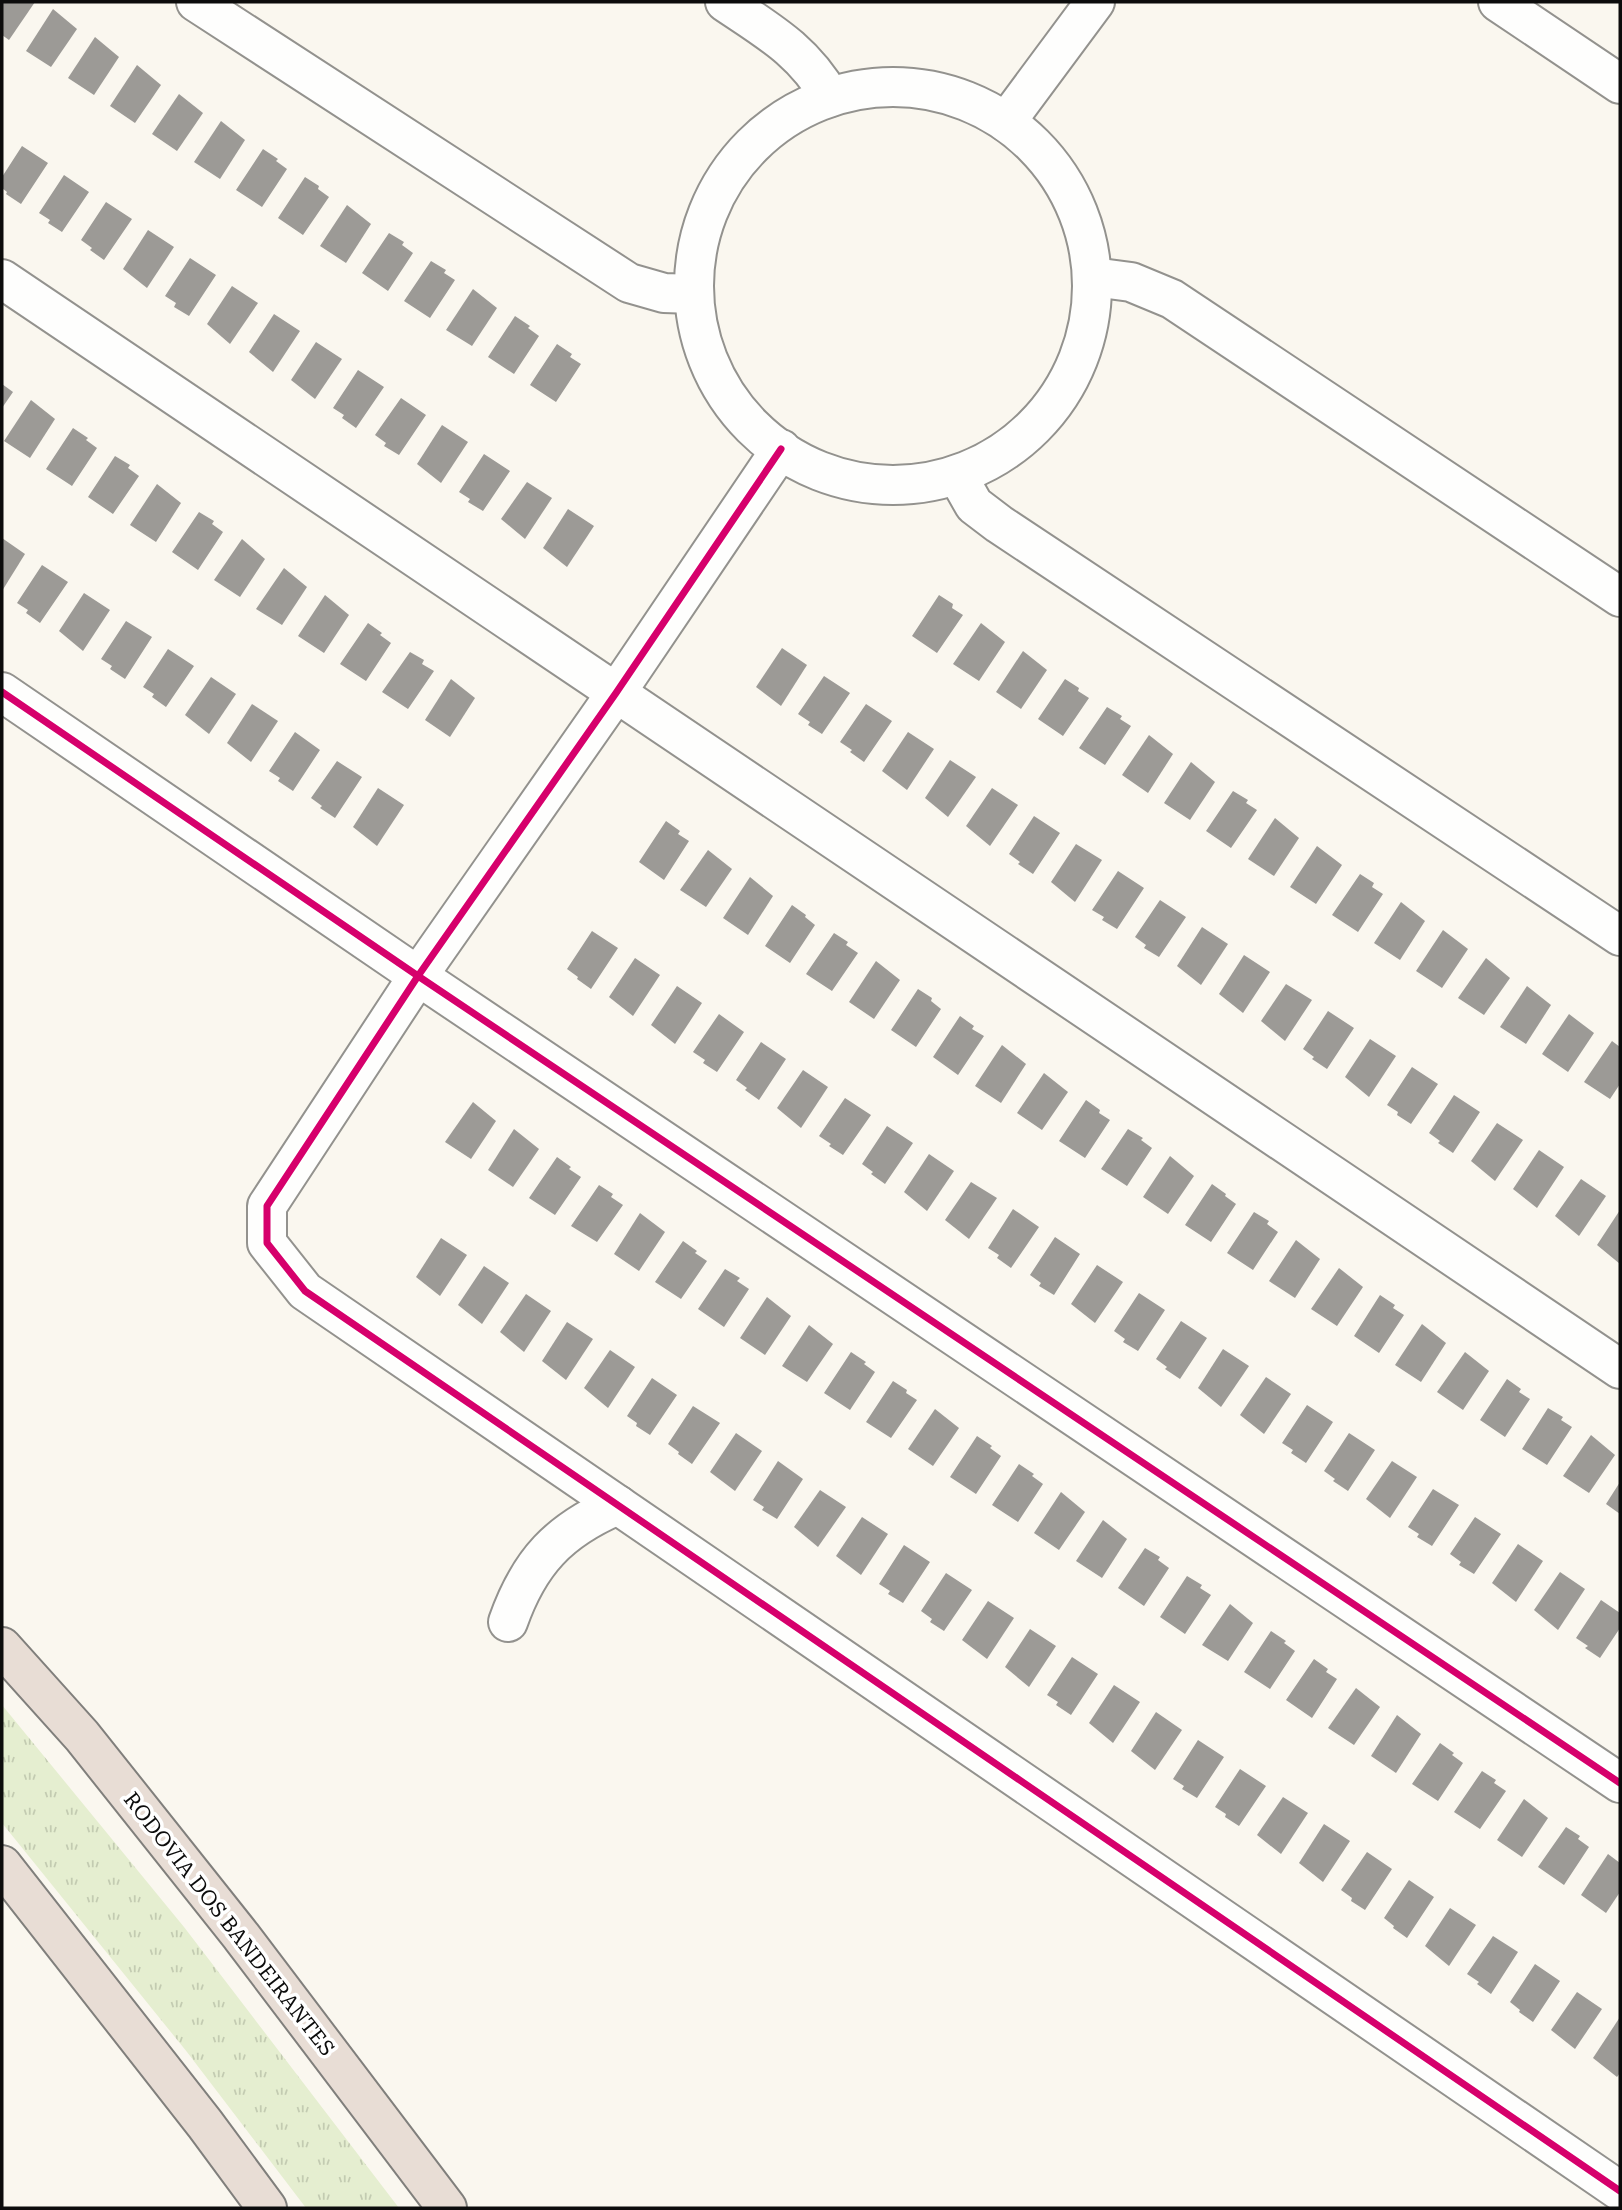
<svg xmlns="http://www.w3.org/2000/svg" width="1622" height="2210" font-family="'Roboto Serif',serif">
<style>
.grass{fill:url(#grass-tufts)}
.building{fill:#9c9a96}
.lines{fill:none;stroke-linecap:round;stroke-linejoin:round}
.minor-casing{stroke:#93928e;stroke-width:42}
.motorway-casing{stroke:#807f7c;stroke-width:42}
.minor{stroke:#fefefd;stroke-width:38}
.motorway{stroke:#e8ddd5;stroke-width:38}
.cycleway-casing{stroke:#fff;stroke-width:11}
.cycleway{stroke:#d6006c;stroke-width:7}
.labels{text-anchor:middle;stroke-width:7;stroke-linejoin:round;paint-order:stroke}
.street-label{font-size:21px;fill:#0c0c0c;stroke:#fff}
</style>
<defs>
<pattern id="grass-tufts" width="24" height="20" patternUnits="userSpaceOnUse" patternTransform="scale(1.75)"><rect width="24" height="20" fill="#e5eed0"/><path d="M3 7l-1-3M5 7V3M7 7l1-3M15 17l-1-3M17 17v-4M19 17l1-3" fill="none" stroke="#c3cbb1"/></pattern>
</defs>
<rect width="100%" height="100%" fill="#faf7ef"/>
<!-- grass -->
<path class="grass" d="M2,1705l182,222 215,281h-93l-119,-156 -185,-229z"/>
<!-- building -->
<g class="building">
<path d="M2,2h33l-26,38 -7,-5z"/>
<path d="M53,9l24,20 -26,38 -25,-16z"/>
<path d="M95,37l24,20 -25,38 -26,-17z"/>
<path d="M137,65l24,20 -26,38 -25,-17z"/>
<path d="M179,94l24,19 -26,38 -25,-17z"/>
<path d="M221,121l24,19 -25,39 -26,-17z"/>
<path d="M22,146l26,17 -27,41 -15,-10 1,-2 -5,-4v-11z"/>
<path d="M263,149l15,10 -2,2 11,8 -25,38 -26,-17z"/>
<path d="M64,175l25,17 -27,40 -14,-9 2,-3 -11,-7z"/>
<path d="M305,177l14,9 -1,3 11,8 -26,38 -25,-17z"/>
<path d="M106,202l26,17 -28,41 -14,-10 2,-2 -11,-8z"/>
<path d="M347,205l24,19 -25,39 -26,-17z"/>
<path d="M148,230l26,17 -27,41 -24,-19z"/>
<path d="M389,233l15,9 -2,3 11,8 -25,38 -26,-18z"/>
<path d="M190,258l26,17 -27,41 -15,-9 2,-4 -11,-7z"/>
<path d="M431,261l15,9 -2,3 11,7 -25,38 -26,-17z"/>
<path d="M232,286l26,17 -28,41 -23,-20z"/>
<path d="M473,289l24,19 -25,38 -26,-16z"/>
<path d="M274,314l26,17 -27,41 -24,-20z"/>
<path d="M515,316l15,10 -2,2 11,8 -25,38 -26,-17z"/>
<path d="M316,342l26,17 -27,40 -24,-19z"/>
<path d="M557,344l15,10 -2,3 11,7 -25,38 -26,-17z"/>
<path d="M358,370l26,17 -28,41 -14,-10 2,-3 -11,-7z"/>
<path d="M2,384l11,8 -11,16z"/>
<path d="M401,398l25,17 -27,40 -15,-9 2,-3 -11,-8z"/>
<path d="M31,400l24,19 -25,39 -26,-17z"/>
<path d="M442,425l26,17 -27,41 -24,-19z"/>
<path d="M73,428l15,10 -2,2 11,8 -25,38 -26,-17z"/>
<path d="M484,454l26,17 -27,40 -15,-9 2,-3 -11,-7z"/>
<path d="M115,456l15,9 -2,3 11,8 -26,38 -25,-17z"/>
<path d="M527,482l25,16 -27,41 -24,-20z"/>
<path d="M157,484l24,19 -25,39 -26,-17z"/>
<path d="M568,509l26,17 -27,41 -24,-19z"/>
<path d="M199,512l15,9 -2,3 11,8 -25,38 -26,-18z"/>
<path d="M2,538l23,16 -23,37z"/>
<path d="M242,539l23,20 -25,38 -26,-17z"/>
<path d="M42,565l26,17 -28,41 -14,-10 2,-3 -11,-7z"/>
<path d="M284,568l23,19 -25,38 -26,-16z"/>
<path d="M84,593l26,17 -27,41 -24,-20z"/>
<path d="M325,595l24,20 -25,38 -26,-17z"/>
<path d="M939,595l14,9 -1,4 11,7 -26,38 -25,-17z"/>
<path d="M126,621l26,16 -27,42 -15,-10 2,-3 -11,-7z"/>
<path d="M368,623l14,10 -2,2 11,8 -25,38 -26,-17z"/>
<path d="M981,623l24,19 -26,39 -26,-17z"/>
<path d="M782,648l25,17 -26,41 -25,-19z"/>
<path d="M168,649l26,17 -28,41 -14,-10 2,-3 -11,-7z"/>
<path d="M1023,651l24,19 -26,39 -25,-17z"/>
<path d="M410,652l14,8 -2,4 12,7 -26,38 -26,-17z"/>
<path d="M824,676l26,17 -28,41 -14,-9 2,-3 -12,-8z"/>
<path d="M211,677l25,17 -27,40 -24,-19z"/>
<path d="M451,679l24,19 -25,39 -25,-17z"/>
<path d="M1065,679l14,9 -1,3 11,7 -26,38 -25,-17z"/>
<path d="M252,704l26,17 -27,41 -24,-19z"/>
<path d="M866,704l26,17 -28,41 -14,-10 2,-2 -12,-8z"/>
<path d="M1107,707l15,9 -2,3 11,7 -26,39 -26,-17z"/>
<path d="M295,732l25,18 -27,41 -15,-10 2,-3 -11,-7z"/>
<path d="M908,732l26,17 -27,41 -25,-19z"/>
<path d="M1149,735l24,19 -25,39 -26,-18z"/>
<path d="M950,760l26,17 -28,40 -23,-19z"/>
<path d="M337,761l25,16 -27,41 -15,-10 2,-2 -11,-8z"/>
<path d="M1191,762l24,20 -25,38 -26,-17z"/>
<path d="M378,788l26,17 -27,41 -24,-19z"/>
<path d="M992,788l26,17 -28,41 -24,-20z"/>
<path d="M1233,791l15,9 -2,3 11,7 -26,38 -25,-17z"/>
<path d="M1034,816l26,17 -27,41 -15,-10 2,-2 -11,-8z"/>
<path d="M1275,818l24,20 -25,38 -26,-17z"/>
<path d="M666,821l14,10 -2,3 11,7 -25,39 -25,-18z"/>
<path d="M1076,844l26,16 -27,42 -24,-20z"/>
<path d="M1317,846l25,19 -26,39 -26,-17z"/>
<path d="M708,850l24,19 -26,38 -26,-17z"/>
<path d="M1118,871l26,17 -27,41 -15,-9 2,-3 -12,-7z"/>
<path d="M1360,874l14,9 -2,4 11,7 -25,38 -26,-17z"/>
<path d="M750,877l23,19 -25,39 -25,-17z"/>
<path d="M1160,900l26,17 -27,40 -15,-9 2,-3 -11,-8z"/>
<path d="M1401,902l24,19 -25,39 -26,-17z"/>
<path d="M792,905l14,10 -1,2 10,8 -25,38 -25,-17z"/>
<path d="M1202,927l26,17 -27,41 -24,-19z"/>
<path d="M1443,930l25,19 -26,39 -26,-17z"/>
<path d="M592,931l26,17 -27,41 -14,-10 1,-2 -11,-8z"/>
<path d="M834,933l14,9 -2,3 12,8 -26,38 -26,-17z"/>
<path d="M1244,955l26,17 -27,41 -24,-19z"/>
<path d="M635,958l25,17 -27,41 -24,-19z"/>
<path d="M1486,958l24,20 -26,37 -26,-17z"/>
<path d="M876,961l24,19 -26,39 -25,-17z"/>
<path d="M1286,984l26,16 -27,41 -24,-20z"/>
<path d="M677,986l25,17 -27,41 -24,-19z"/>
<path d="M1527,986l24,19 -25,39 -26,-17z"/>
<path d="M918,989l14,9 -1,3 10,8 -25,38 -25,-17z"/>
<path d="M1328,1011l26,17 -27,41 -15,-10 2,-2 -11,-8z"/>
<path d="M719,1014l25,18 -27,40 -14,-9 2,-3 -12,-8z"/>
<path d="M1569,1014l25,19 -26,39 -26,-18z"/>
<path d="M960,1016l14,10 -2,3 12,7 -26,39 -25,-18z"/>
<path d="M1370,1039l26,17 -27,41 -24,-20z"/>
<path d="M1612,1041l8,6v37l-10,15 -26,-17z"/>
<path d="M761,1042l25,17 -27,41 -14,-10 2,-2 -11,-8z"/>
<path d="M1002,1045l24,19 -25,39 -26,-17z"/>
<path d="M1412,1067l26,17 -27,40 -14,-9 1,-3 -11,-7z"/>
<path d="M803,1070l25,17 -27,41 -24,-20z"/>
<path d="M1044,1073l24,19 -26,38 -25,-17z"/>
<path d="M1454,1095l26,17 -27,41 -15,-10 2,-2 -11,-8z"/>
<path d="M845,1098l26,17 -28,40 -14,-9 2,-2 -12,-8z"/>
<path d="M1086,1100l14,10 -1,3 11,7 -25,38 -26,-17z"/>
<path d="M473,1102l23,19 -25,38 -26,-17z"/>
<path d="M1497,1123l26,17 -28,41 -24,-20z"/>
<path d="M887,1126l26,17 -28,41 -14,-10 2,-2 -11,-8z"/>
<path d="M514,1129l25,20 -26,38 -25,-17z"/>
<path d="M1128,1129l15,9 -2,2 11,8 -25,38 -26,-17z"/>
<path d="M1539,1150l25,17 -27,41 -24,-19z"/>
<path d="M929,1154l25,17 -27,40 -23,-19z"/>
<path d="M1170,1156l24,20 -26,38 -25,-17z"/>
<path d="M557,1157l14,10 -2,2 12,8 -26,38 -26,-17z"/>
<path d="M1581,1179l25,17 -27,40 -24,-20z"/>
<path d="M971,1182l26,16 -28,41 -24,-19z"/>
<path d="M1212,1184l14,10 -1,2 11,8 -25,38 -26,-17z"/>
<path d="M599,1185l14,9 -2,3 12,8 -26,37 -26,-16z"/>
<path d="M1013,1209l26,18 -28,41 -14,-10 2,-3 -11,-7z"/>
<path d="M1620,1210v54l-23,-19z"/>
<path d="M1254,1212l15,9 -2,3 11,8 -25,38 -26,-17z"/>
<path d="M640,1213l25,19 -26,39 -25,-17z"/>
<path d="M1055,1237l25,17 -26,41 -15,-9 2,-3 -11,-8z"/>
<path d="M441,1238l26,17 -27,41 -24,-19z"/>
<path d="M1296,1240l24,19 -25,39 -26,-17z"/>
<path d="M683,1241l14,10 -2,2 12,8 -26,38 -26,-17z"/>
<path d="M1097,1265l26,17 -28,41 -24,-19z"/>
<path d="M484,1266l25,17 -27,41 -24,-19z"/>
<path d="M1339,1268l24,19 -26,39 -26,-17z"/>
<path d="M725,1269l15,9 -3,3 12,8 -25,38 -26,-18z"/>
<path d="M1139,1293l26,17 -27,41 -15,-9 2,-3 -11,-8z"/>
<path d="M526,1294l25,17 -27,41 -24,-20z"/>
<path d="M1380,1295l15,10 -2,3 11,7 -25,38 -25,-17z"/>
<path d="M767,1297l24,19 -26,39 -25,-17z"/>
<path d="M1181,1321l26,17 -27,41 -15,-10 2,-2 -11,-8z"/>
<path d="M567,1322l26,17 -27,41 -24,-19z"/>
<path d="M1422,1324l24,19 -25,39 -26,-17z"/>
<path d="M809,1325l24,19 -26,38 -25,-16z"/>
<path d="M1223,1349l26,17 -28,41 -23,-19z"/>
<path d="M610,1350l25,17 -27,41 -24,-20z"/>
<path d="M851,1352l15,10 -2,2 11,8 -25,38 -26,-17z"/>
<path d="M1465,1352l24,19 -26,39 -26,-18z"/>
<path d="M1266,1377l25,17 -27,40 -24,-19z"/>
<path d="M652,1378l25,17 -27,40 -14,-9 1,-3 -10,-7z"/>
<path d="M1507,1379l14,10 -2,3 11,7 -25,38 -25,-17z"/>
<path d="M893,1381l14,9 -1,3 11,7 -26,38 -25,-16z"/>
<path d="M1307,1405l26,17 -27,41 -15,-10 2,-3 -11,-7z"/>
<path d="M693,1406l27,17 -28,41 -14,-10 1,-2 -11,-8z"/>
<path d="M1548,1408l15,9 -2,3 11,7 -25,38 -25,-16z"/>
<path d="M935,1409l24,19 -26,38 -25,-17z"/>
<path d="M736,1433l26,18 -27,40 -25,-19z"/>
<path d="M1349,1433l26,17 -27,41 -15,-10 2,-2 -11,-8z"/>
<path d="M1591,1435l24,20 -26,38 -26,-17z"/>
<path d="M977,1436l15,10 -2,2 11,8 -25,38 -26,-17z"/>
<path d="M778,1461l25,18 -26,40 -15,-9 2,-3 -11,-7z"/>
<path d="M1392,1461l25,16 -27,41 -24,-19z"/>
<path d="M1019,1464l15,10 -2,2 11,8 -25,38 -26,-17z"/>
<path d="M1620,1482v32l-14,-10z"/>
<path d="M1433,1489l26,16 -27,41 -15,-9 2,-3 -11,-7z"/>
<path d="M820,1490l26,17 -28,40 -24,-20z"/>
<path d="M1061,1492l24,20 -26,38 -25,-17z"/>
<path d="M862,1517l26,17 -27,41 -25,-19z"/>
<path d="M1475,1517l26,17 -27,40 -15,-9 2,-3 -11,-8z"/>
<path d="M1103,1520l24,19 -25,39 -26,-17z"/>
<path d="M1518,1544l25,17 -27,41 -24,-19z"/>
<path d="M904,1545l26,17 -27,41 -15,-9 2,-3 -11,-7z"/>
<path d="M1145,1548l15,9 -2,3 11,8 -25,38 -26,-18z"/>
<path d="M1560,1572l25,17 -27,41 -24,-20z"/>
<path d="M946,1573l26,17 -28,41 -14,-9 2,-3 -11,-8z"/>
<path d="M1187,1576l15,9 -2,3 11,7 -26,39 -25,-17z"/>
<path d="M1601,1600l19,13v15l-20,30 -15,-10 3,-2 -12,-8z"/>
<path d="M988,1601l26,17 -27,41 -25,-19z"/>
<path d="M1230,1604l23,19 -25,38 -26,-16z"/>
<path d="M1030,1629l26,17 -27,41 -24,-20z"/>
<path d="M1271,1631l15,10 -2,2 11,8 -25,38 -26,-17z"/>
<path d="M1072,1657l26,17 -27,41 -15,-10 2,-3 -11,-7z"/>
<path d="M1314,1659l14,10 -2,3 11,7 -25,39 -26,-18z"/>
<path d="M1114,1685l26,17 -27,41 -24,-20z"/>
<path d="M1356,1688l24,19 -26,38 -26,-17z"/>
<path d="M1156,1712l26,18 -27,40 -24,-19z"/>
<path d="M1397,1715l24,19 -25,39 -25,-17z"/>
<path d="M1198,1740l26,17 -27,41 -15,-9 2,-3 -11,-7z"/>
<path d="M1440,1743l14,10 -2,2 11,8 -25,38 -26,-17z"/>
<path d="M1240,1769l26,17 -27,40 -14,-9 1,-3 -11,-7z"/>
<path d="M1482,1771l14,9 -2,3 12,8 -26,38 -26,-17z"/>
<path d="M1283,1797l25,16 -27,41 -24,-19z"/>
<path d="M1524,1799l24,19 -26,39 -25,-17z"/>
<path d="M1324,1824l26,17 -27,41 -24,-19z"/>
<path d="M1566,1827l14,9 -2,3 11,8 -25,38 -26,-18z"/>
<path d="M1367,1852l25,17 -27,41 -14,-9 1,-3 -11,-8z"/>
<path d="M1608,1854l12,9v29l-14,21 -25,-18z"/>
<path d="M1409,1880l25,17 -27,41 -14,-10 1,-2 -10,-8z"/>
<path d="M1450,1908l26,17 -27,41 -24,-20z"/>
<path d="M1493,1936l25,16 -27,42 -14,-10 2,-2 -12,-8z"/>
<path d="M1535,1964l25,17 -27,41 -14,-10 1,-2 -10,-8z"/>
<path d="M1577,1992l25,17 -27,40 -24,-19z"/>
<path d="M1620,2017v56l-3,4 -24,-19z"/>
</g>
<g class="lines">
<defs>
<g id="minor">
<path d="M196,2l433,281 35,10 30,1"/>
<path d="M725,2c43,29 78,48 105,95"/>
<path d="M1498,2l122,82"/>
<circle cx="893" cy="286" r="199"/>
<path d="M1006,122l89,-120"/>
<path d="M1093,277l38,5 41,17 448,298"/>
<path d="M2,279l1618,1090"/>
<path d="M781,449l-165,244 -198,283 -151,230v37l38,48 1315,900"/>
<path d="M957,475l17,30 25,19 621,412"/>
<path d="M2,692l416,284 1202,807"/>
<path d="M508,1622c21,-60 51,-92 110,-117"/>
</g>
<g id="motorway">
<path d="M2,1647l80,89 159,200 206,272"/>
<path d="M2,1865l203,259 62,84"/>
</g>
</defs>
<!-- minor casing -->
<use href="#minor" class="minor-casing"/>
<!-- motorway casing -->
<use href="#motorway" class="motorway-casing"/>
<!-- minor -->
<use href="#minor" class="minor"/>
<!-- motorway -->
<use href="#motorway" class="motorway"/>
<defs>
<g id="cycleway">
<path d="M781,449l-165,244 -198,283 -151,230v37l38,48 1315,900"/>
<path d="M2,692l416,284 1202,807"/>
</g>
</defs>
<!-- cycleway casing -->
<use href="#cycleway" class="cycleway-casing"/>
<!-- cycleway -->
<use href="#cycleway" class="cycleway"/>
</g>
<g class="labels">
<!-- street labels -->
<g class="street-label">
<text transform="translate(229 1924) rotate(52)" y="7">RODOVIA DOS BANDEIRANTES</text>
</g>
</g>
<!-- border -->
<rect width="1622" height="2210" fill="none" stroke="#0c0c0c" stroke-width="7"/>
</svg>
